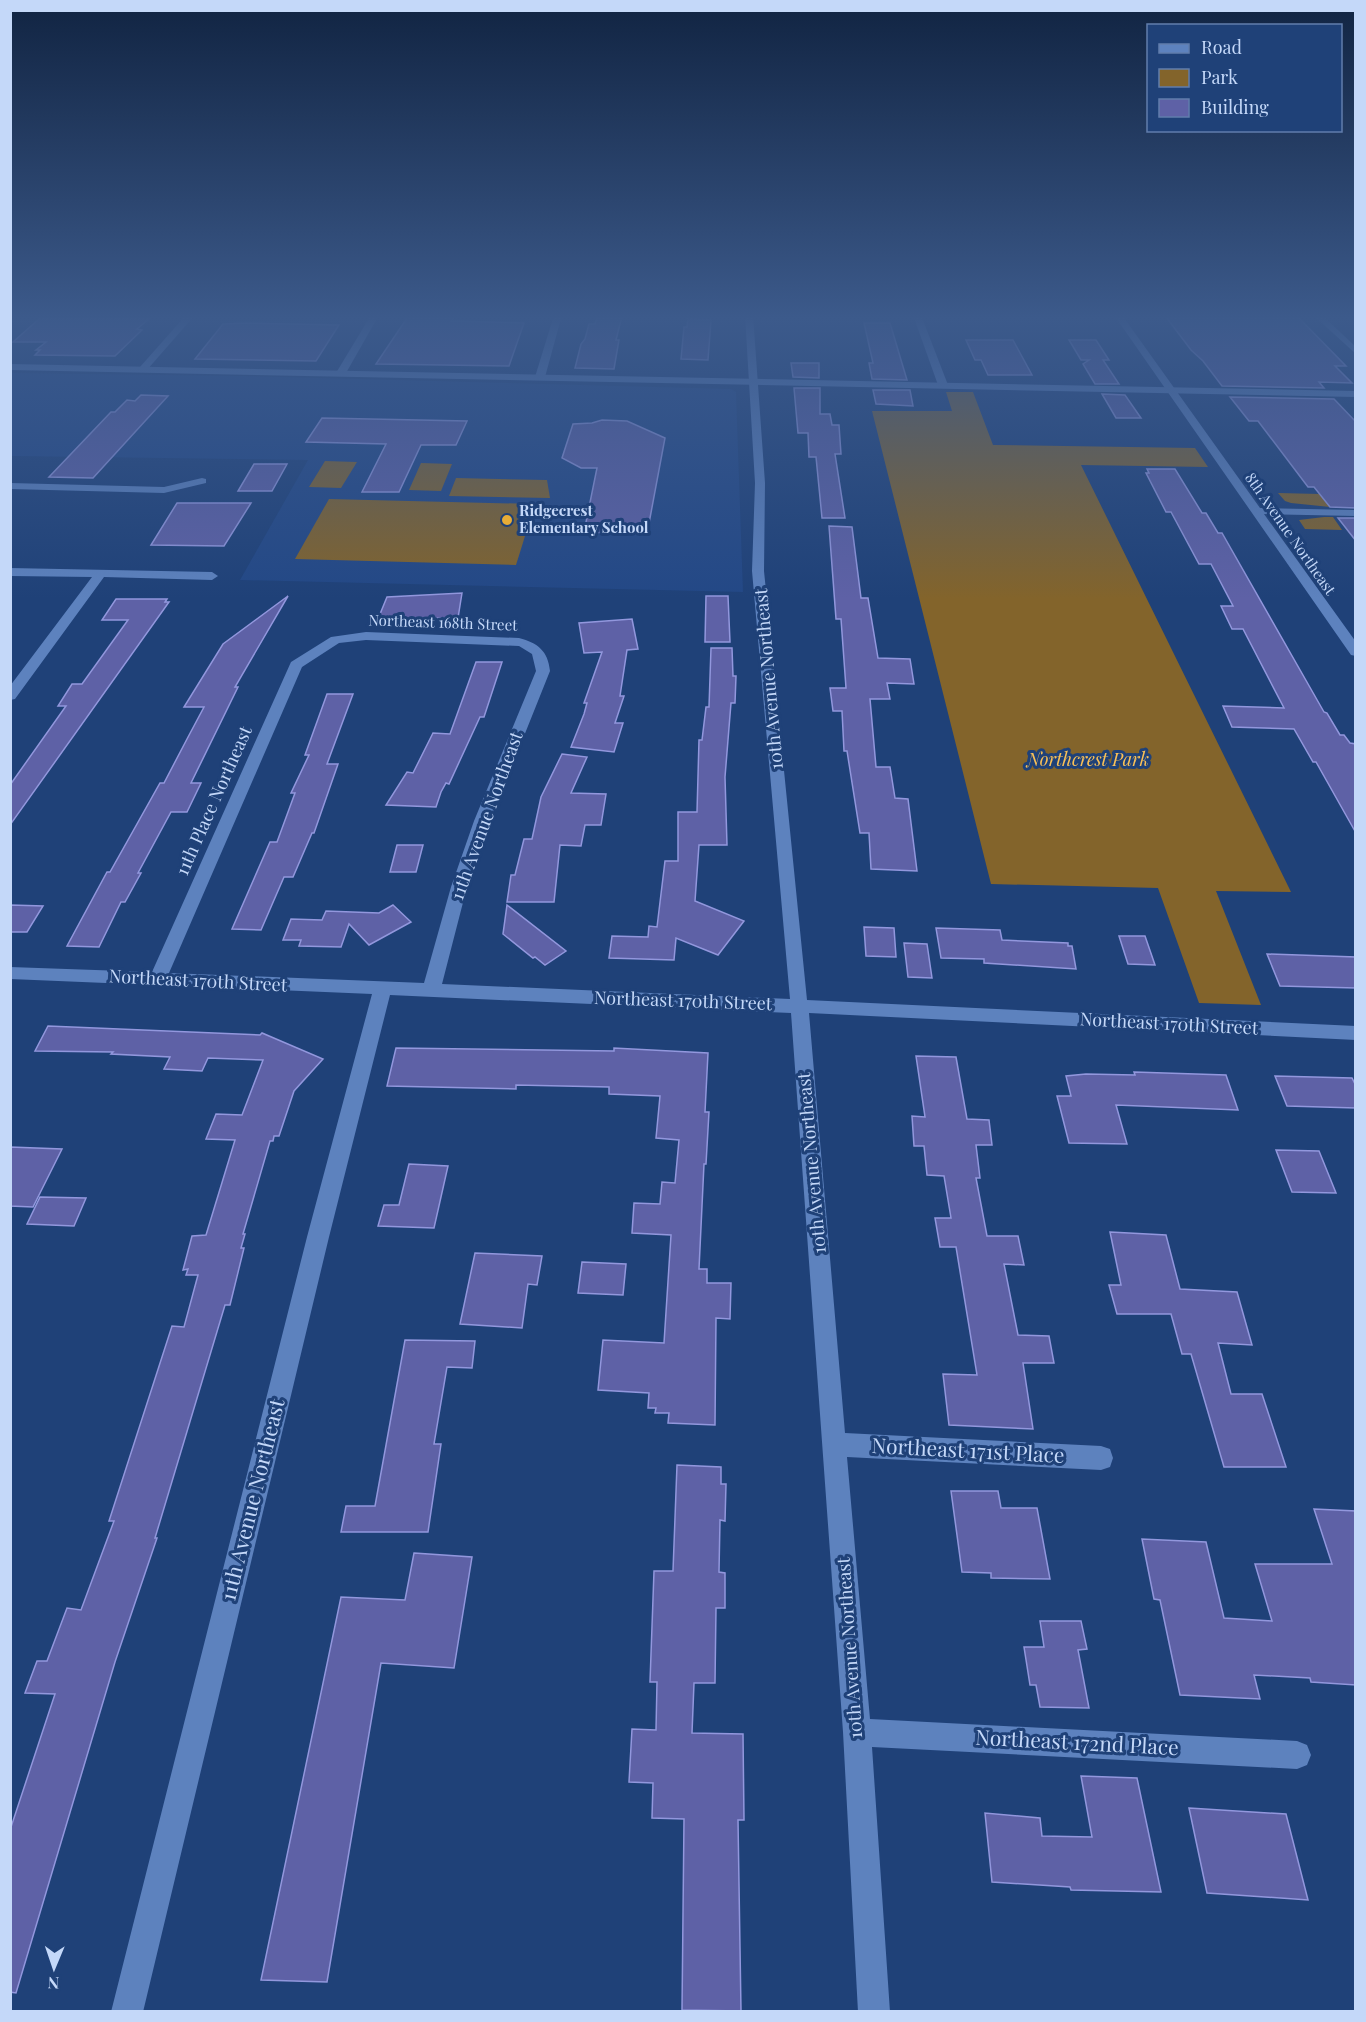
<svg xmlns="http://www.w3.org/2000/svg" width="1366" height="2022" font-family="'Playfair Display',serif">
<style>
.built{fill:#234886}
.green{fill:#83642b}
.building{fill:#5e61a6;stroke:#9297dd;stroke-width:1.5}
.lines{fill:none;stroke-linecap:round;stroke-linejoin:round}
.street{fill:#5d82be;fill-rule:evenodd}
.secondary{fill:#5d82be;fill-rule:evenodd}
.poi-dot{fill:#e7ac37;stroke:#1f4178;stroke-width:2}
.labels{text-anchor:middle;stroke-width:6;stroke-linejoin:round;paint-order:stroke}
.far-poi-label{font-size:15px;font-weight:bold;fill:#c4d8f9;stroke:#1f4178;text-anchor:start}
.far-street-label{font-size:15px;fill:#c4d8f9;stroke:#1f4178}
.street-label{font-size:18px;fill:#c4d8f9;stroke:#1f4178}
.park-label{font-size:18px;font-style:italic;fill:#fac157;stroke:#1f4178}
.near-street-label{font-size:21px;fill:#c4d8f9;stroke:#1f4178}
</style>
<rect width="100%" height="100%" fill="#1f4178"/>
<!-- built -->
<path class="built" d="M11,373l233,3 487,13 5,3 7,200 -503,-12 68,-120 -297,-4z"/>
<!-- green -->
<g class="green">
<path d="M946,392h27l20,53 202,3 13,19 -127,-2 210,427 -75,-1 45,114 -62,-2 -41,-115 -167,-4 -119,-473h80z"/>
<path d="M325,461l32,1 -16,26 -32,-1z"/>
<path d="M421,463l31,1 -11,27 -32,-1z"/>
<path d="M456,478l91,2 3,18 -101,-2z"/>
<path d="M1278,493l42,1 10,13 -39,-4 -6,-2z"/>
<path d="M329,499l206,5 -19,61 -221,-6z"/>
<path d="M1324,517h9l9,13 -37,-1 -6,-9z"/>
</g>
<!-- building -->
<g class="building">
<path d="M409,315l45,1 -3,5 73,2 -15,43 -133,-2z"/>
<path d="M1267,315h29l50,51h-11l17,17 -33,-1 5,6 -102,-2 -19,-25 -12,-11 -25,-33h102z"/>
<path d="M598,316h24l-6,24h3l-5,29 -39,-1 6,-24 4,-5 4,-15h6z"/>
<path d="M39,319h110l-12,10 5,1 -27,26 -80,-1 5,-5h-4l10,-8h-33z"/>
<path d="M688,319l23,1 -3,40 -27,-1 3,-32h3z"/>
<path d="M864,323h26l17,57 -35,-1 -3,-16h4z"/>
<path d="M223,324l23,-1 93,2 -23,36 -121,-2z"/>
<path d="M966,340h47l19,35h-44l-7,-15h-6z"/>
<path d="M1069,340h27l13,20h-6l16,24h-24l-12,-20 6,-4h-8z"/>
<path d="M791,363h28v15l-26,-1z"/>
<path d="M794,388h26v26h10l2,11h7l2,29h-6l10,64h-23l-6,-61h-7l-1,-24h-10z"/>
<path d="M873,390h37l3,16 -37,-2z"/>
<path d="M1102,394l23,1 16,23h-25z"/>
<path d="M141,395l27,1 -75,82 -44,-1 62,-65h4l12,-12 8,1z"/>
<path d="M1230,397l104,2 22,23v86l-26,-1 -16,-20h-6l-50,-66h-9z"/>
<path d="M322,418l145,3 -11,24h-35l-22,47h-37l24,-48 -80,-2z"/>
<path d="M602,420l25,1 38,17 -18,96 -63,-2 13,-64h-16l-19,-10 11,-34 19,-1z"/>
<path d="M254,464h33l-15,27h-34z"/>
<path d="M1147,469h28l27,44h4l12,20h4l102,179 3,1 13,22h4l6,8 6,1v89l-40,-71h-3l-19,-33 -62,-2 -9,-21 61,2 -41,-79h-11l-11,-23h12l-22,-42h-12l-28,-52h-5l-20,-39h3z"/>
<path d="M177,503h74l-27,43 -73,-1z"/>
<path d="M1338,518h18v23z"/>
<path d="M829,526l23,1 9,71h7l10,60 32,1 4,25 -27,-1 3,16h-20l6,68h14l5,31 13,1 9,72 -46,-2 -2,-36h-9l-13,-82h-3l-2,-40h-9l-3,-23h16l-5,-69h-5z"/>
<path d="M462,593l-4,25 -80,1 9,-22z"/>
<path d="M288,596l-53,91h3l-47,96h10l-14,29h-16l-33,61h3l-16,29h-4l-22,45 -32,-1 40,-74h3l50,-89h4l23,-44 17,-32h-20l39,-63z"/>
<path d="M706,596h22l2,46h-25z"/>
<path d="M116,599h51l-2,3h4l-159,223v-40l56,-79h-8l14,-22h10l46,-64h-26z"/>
<path d="M632,619l6,30 -11,1 -7,46h4l-9,27h8l-9,29 -43,-5 13,-33 3,-11h-3l18,-51 -18,1 -5,-30z"/>
<path d="M711,648h21l1,28h3l-1,27h-4l-6,74 2,68h-28l-4,56 49,20 -26,34 -42,-17 -2,22 -65,-2 3,-22 36,1 1,-11 8,1 8,-66h13v-49h19l2,-72h3l4,-33h3z"/>
<path d="M476,662h26l-18,55h-4l-31,67 -3,-1 -5,9 -5,15 -50,-2 21,-33 6,1 20,-40 17,1z"/>
<path d="M327,694h26l-26,70h11l-24,69h-2l-19,44h-9l-23,53 -29,-1 38,-87h7l18,-49h-4l18,-38h-4z"/>
<path d="M562,754l25,3 -16,36 35,1 -5,31h-16l-4,21 -21,-1 -6,57h-47l4,-27h4l9,-36h8l9,-42z"/>
<path d="M397,845h26l-7,27h-26z"/>
<path d="M10,905l33,1 -16,26h-17z"/>
<path d="M393,905l18,17 -42,23 -20,-21 -8,23 -42,-1 2,-6h-18l8,-21 31,1 4,-9 53,2z"/>
<path d="M507,905l59,46 -21,14 -10,-8 -2,1 -30,-24z"/>
<path d="M864,927l30,1 2,29 -30,-1z"/>
<path d="M936,928l64,2 2,10 66,3v3h4l4,23 -92,-6v-4l-43,-1z"/>
<path d="M1119,936h26l10,29 -27,-1z"/>
<path d="M904,943l23,1 5,34 -24,-1z"/>
<path d="M1267,954l89,3v31l-76,-2z"/>
<path d="M48,1026l212,9 2,-2 61,26 -29,32 -15,45h-5l-1,5h-3l-27,93h2l-4,14h3l-14,57h-5l-70,233h2l-42,124 -99,331 -6,-1v-162l45,-136 -30,-1 12,-32h10l20,-53 14,2 33,-89h-5l63,-195 12,1 14,-52h-12l2,-6 -5,1 9,-34 14,-1 29,-95 -29,-1 10,-25 26,1 21,-55 -55,-2 -6,13 -38,-2 6,-12 -59,-3 2,-2 -78,-1z"/>
<path d="M396,1048l218,3v-3l94,5 -3,59h4l-3,52h-2l-5,105h8v14h24l-1,36 -14,-1 -1,107 -47,-2 1,-10h-14l1,-5h-8l1,-15 -51,-3 5,-50 61,3 7,-108 -39,-2 2,-30 26,1 2,-22 13,1 4,-43 -23,-2 4,-42 -51,-2v-7l-93,-2v4l-129,-3z"/>
<path d="M916,1056l40,1 11,62 22,1 3,25h-16l4,33h-4l11,58h31l6,29 -20,-1 14,71 31,1 5,27h-31l10,66 -84,-4 -6,-51 34,1 -21,-128h-16l-5,-29h16l-7,-42 -17,-1 -3,-29h-10l-2,-30 13,1z"/>
<path d="M1134,1072l92,3 12,35 -122,-5 11,39 -58,-1 -12,-47h14l-5,-20 20,-2 49,1z"/>
<path d="M1275,1076l77,2 4,8v22l-69,-2z"/>
<path d="M10,1147l52,2 -29,58 -23,-1z"/>
<path d="M1276,1150l43,1 17,42 -44,-1z"/>
<path d="M409,1164l39,2 -14,62 -56,-2 6,-21h15z"/>
<path d="M40,1197l46,1 -12,28 -47,-2z"/>
<path d="M1110,1232l56,3 14,54 57,3 15,53 -34,-2 13,51h31l24,73h-62l-33,-113h-9l-11,-40h-54l-8,-29h12z"/>
<path d="M475,1253l67,3 -5,29 -9,-1 -6,44 -62,-4z"/>
<path d="M582,1262l44,2 -3,31 -45,-2z"/>
<path d="M405,1340l70,1 -3,27 -25,-1 -13,77h7l-13,88h-87l5,-26h29z"/>
<path d="M677,1465l44,2v17h5l-1,37 -5,-1 -1,52 6,1v35h-9l-1,75h-21l-2,50 51,1 1,86h-6l3,191 -59,-1 2,-191 -32,-1 1,-35 -24,-1 3,-53 24,1 1,-48h-7l4,-111h19z"/>
<path d="M951,1491h47l3,17h36l13,71 -59,-1v-5l-29,-1z"/>
<path d="M1314,1509l42,2v174l-45,-3 -1,-4 -56,-3 6,24 -80,-4 -20,-95 -6,-1 -12,-60 64,3 18,76 48,3 -17,-57h77z"/>
<path d="M414,1553l58,4 -18,111 -73,-5 -54,319 -66,-2 80,-383 64,3z"/>
<path d="M1040,1621h41l6,28 -9,1 11,58 -49,-1 -4,-22h-6l-6,-38h20z"/>
<path d="M1081,1776l56,2 24,114 -90,-2 -1,-3 -78,-5 -7,-69 55,5 2,18 50,1z"/>
<path d="M1189,1808l97,6 22,86 -101,-7z"/>
</g>
<g class="lines">
<!-- street -->
<g class="street">
<path d="M186,315h9l-49,56h-6v-4z"/>
<path d="M371,315h8l-33,58 -8,2 -2,-2z"/>
<path d="M554,315h8l-17,62 -5,3 -5,-3z"/>
<path d="M745,315h8l12,168 -1,88 43,429 549,26v14l-547,-27 36,420 256,13 9,3 3,9 -3,9 -9,3 -254,-13 23,262 427,22 10,4 4,10 -4,10 -10,4 -425,-22 18,265h-32l-15,-280 -52,-719 -401,-18 -61,242 -186,775h-32l196,-775 65,-243 -362,-15v-12l142,5 139,-310 40,-25 35,-5 153,6c19,5 29,13 31,33l-60,150 -23,66 -25,97 348,15 -38,-428 3,-88zM366,640l153,6 13,8 4,17 -62,150 -23,66 -27,96 -255,-10 133,-306 37,-24z"/>
<path d="M913,315h8l27,70 -2,2 -8,-2z"/>
<path d="M1114,315h8l138,193 96,2v6l-92,-2 92,128v14l-5,-1z"/>
<path d="M1313,315h9l34,32v7z"/>
<path d="M202,478l4,1v4l-42,10 -154,-4v-6l154,4z"/>
<path d="M10,568l202,4 6,4 -6,4 -108,-3 -89,122 -5,1v-14l82,-109 -82,-1z"/>
</g>
<!-- secondary -->
<path class="secondary" d="M10,364l1346,27v6l-1346,-27z"/>
</g>
<!-- sky -->
<linearGradient id="sky" x2="0" y2="1"><stop stop-color="#112442"/><stop offset="0.53" stop-color="#3c5a8b"/><stop offset="1" stop-color="#3c5a8b" stop-opacity="0"/></linearGradient>
<rect width="1366" height="599" fill="url(#sky)"/>
<!-- markers -->
<circle class="poi-dot" cx="507" cy="520" r="6"/>
<g class="labels">
<!-- far-poi labels -->
<g class="far-poi-label">
<text x="519" y="516">Ridgecrest<tspan x="519" dy="17">Elementary School</tspan></text>
</g>
<!-- far-street labels -->
<g class="far-street-label">
<text transform="translate(1290 534) rotate(55)" y="5">8th Avenue Northeast</text>
<text transform="translate(443 623) rotate(2)" y="5">Northeast 168th Street</text>
</g>
<!-- street labels -->
<g class="street-label">
<text transform="translate(769 679) rotate(-95)" y="6">10th Avenue Northeast</text>
<text transform="translate(214 801) rotate(-66)" y="6">11th Place Northeast</text>
<text transform="translate(487 816) rotate(-70)" y="6">11th Avenue Northeast</text>
<text transform="translate(198 981) rotate(3)" y="6">Northeast 170th Street</text>
<text transform="translate(683 1001) rotate(2)" y="6">Northeast 170th Street</text>
<text transform="translate(1169 1024) rotate(3)" y="6">Northeast 170th Street</text>
<text transform="translate(812 1163) rotate(-95)" y="6">10th Avenue Northeast</text>
<text transform="translate(850 1648) rotate(-94)" y="6">10th Avenue Northeast</text>
</g>
<!-- park labels -->
<g class="park-label">
<text x="1088" y="766">Northcrest Park</text>
</g>
<!-- near-street labels -->
<g class="near-street-label">
<text transform="translate(968 1451) rotate(3)" y="7">Northeast 171st Place</text>
<text transform="translate(253 1500) rotate(-76)" y="7">11th Avenue Northeast</text>
<text transform="translate(1077 1743) rotate(3)" y="7">Northeast 172nd Place</text>
</g>
</g>
<!-- border -->
<rect width="1366" height="2022" fill="none" stroke="#c4d8f9" stroke-width="24"/>
<!-- legend -->
<rect x="1147" y="24" width="195" height="108" fill="#1f4178" stroke="#617dac" stroke-width="1.5"/>
<rect x="1159" y="44" width="30" height="9" fill="#5d82be" stroke="#617dac" stroke-width="1.5"/>
<text x="1201" y="54" font-size="18" fill="#c4d8f9">Road</text>
<rect x="1159" y="69" width="30" height="18" fill="#83642b" stroke="#617dac" stroke-width="1.5"/>
<text x="1201" y="84" font-size="18" fill="#c4d8f9">Park</text>
<rect x="1159" y="99" width="30" height="18" fill="#5e61a6" stroke="#617dac" stroke-width="1.5"/>
<text x="1201" y="114" font-size="18" fill="#c4d8f9">Building</text>
<!-- north arrow -->
<g transform="translate(54 1968) rotate(182)" stroke="#1f4178" stroke-width="4.5" paint-order="stroke">
<path d="M0-4.5L10 22L0 15L-10 22Z" fill="#c4d8f9"/>
<text y="-9" font-size="16" font-weight="bold" text-anchor="middle" fill="#c4d8f9">N</text>
</g>
</svg>
